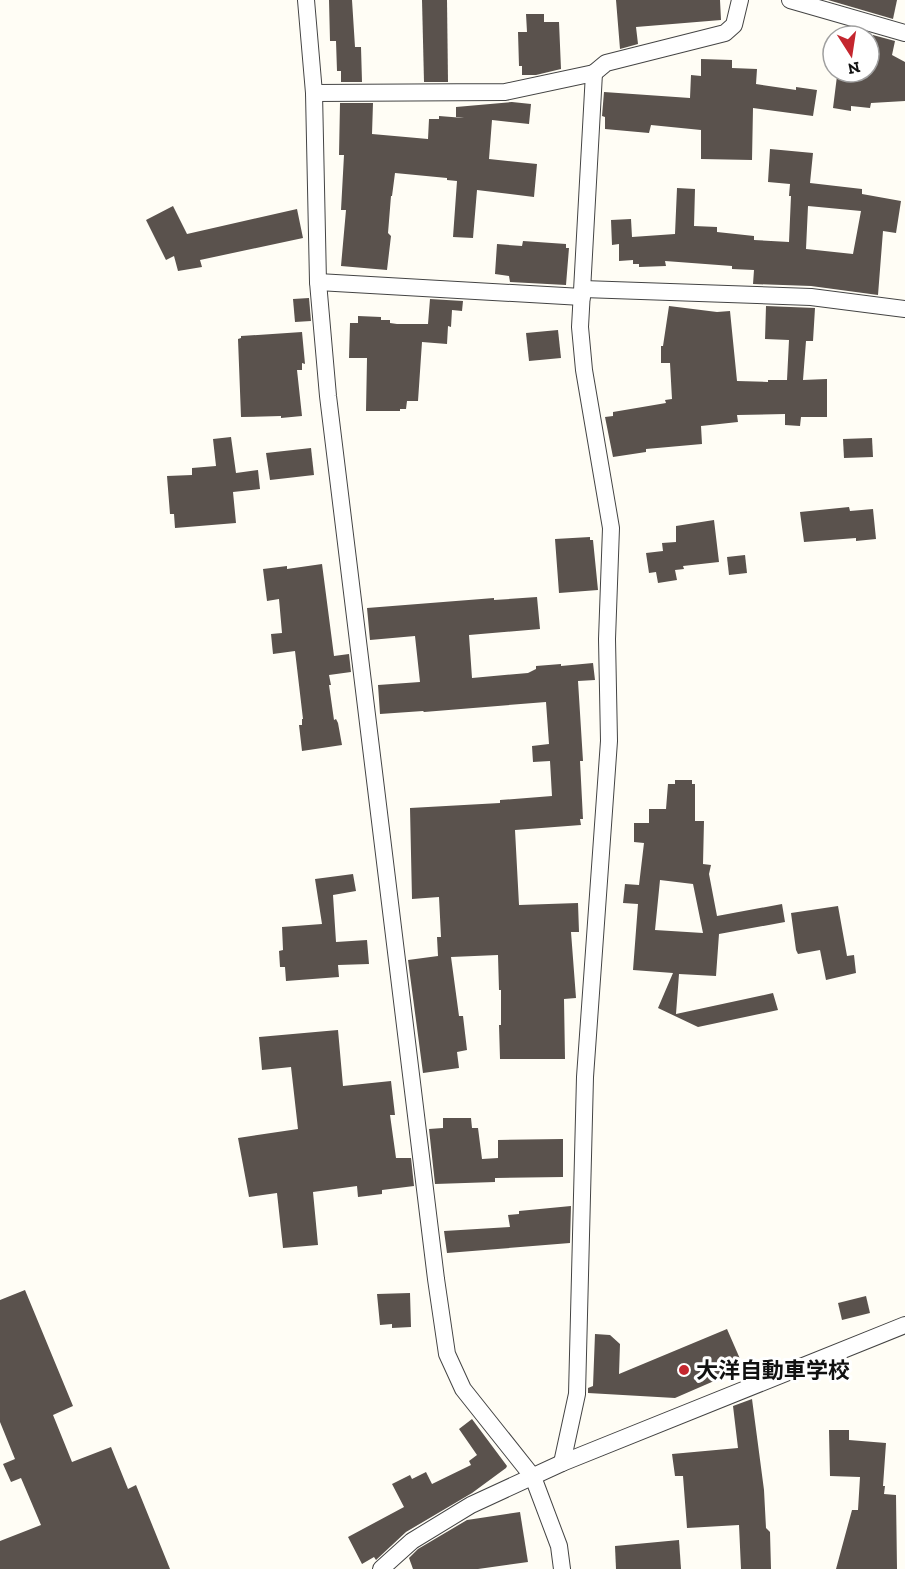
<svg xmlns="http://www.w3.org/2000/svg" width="905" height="1569" font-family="'Zilla Slab','Noto Sans JP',serif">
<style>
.building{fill:#5a524d;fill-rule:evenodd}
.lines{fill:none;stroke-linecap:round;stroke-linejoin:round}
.minor-casing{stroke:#444;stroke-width:18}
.minor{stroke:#fff;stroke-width:16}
.poi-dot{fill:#c4262e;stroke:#fff;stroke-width:2}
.labels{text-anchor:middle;stroke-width:6;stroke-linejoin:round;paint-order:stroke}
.poi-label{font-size:22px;font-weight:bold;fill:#111;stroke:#fff;text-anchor:start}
</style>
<rect width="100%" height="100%" fill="#fffdf5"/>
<!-- building -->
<g class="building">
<path d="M329,0h23l3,47h6l1,35h-21v-11h-4l-1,-30h-6z"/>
<path d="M422,0h25l1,82h-24z"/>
<path d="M616,0h104l1,20 -85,7 2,17 -18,5z"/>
<path d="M828,0h69l-4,19z"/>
<path d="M526,14h18v8h15l2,47 -25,6h-14v-9h-3l-1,-34h9z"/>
<path d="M873,35l22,6 -3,14 13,7v39l-34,2 -1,5 -19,-2v5l-18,-3 4,-32 7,1v-5h25v-16z"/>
<path d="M701,59l31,1v8l25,1 -1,15 40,6v-3l21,3 -4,26 -60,-8 -1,52 -51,-1v-29l-50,-5 -2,8 -44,-4v-12l-3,-1 2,-24 86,6 1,-23 10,1z"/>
<path d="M512,102l19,2 -2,20 -37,-4 -3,39 48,5 -3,33 -57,-7 -4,48 -20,-1 4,-56 -10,-1v-2l-52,-5 -3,23h-1l-3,37 3,3 -4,34 -46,-4 5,-56h-5l3,-55h-5l1,-52h33l-1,31 56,5 1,-20h10v-3l25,2 -8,-1v-10z"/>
<path d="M770,149l43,4 -3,30 52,6v5l39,7 -5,32 -13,-2 -5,64 -67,-9 -58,-2 1,-14 -22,-1v-3l-67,-5 1,5 -27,1v-3h-6v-4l-14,1v-17l-7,1 -1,-25 20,-1 1,18 43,-3 2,-46 18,1 -1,37 23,1v5l37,4v4l35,2 2,-46h-2l1,-12 -22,-2zM808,206l53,5 -8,43 -47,-5z"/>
<path d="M173,206l14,28 110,-25 6,29 -103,22 2,7 -24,4 -4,-15 -8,4 -20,-40z"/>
<path d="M523,241l43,3v4h3l-3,37 -56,-3 -1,-6 -14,-2 2,-30 25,2z"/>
<path d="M309,298l2,23 -16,1 -2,-23z"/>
<path d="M430,299l33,2 -1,10 -10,-1 -1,17 -3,-1 -1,18 -25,-2 -4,59h-11l-1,8h-6v2h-34l1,-53h-18l1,-35h8v-7l23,1v3h9v3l7,1h31z"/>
<path d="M669,306l48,6 13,-1 7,70 31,1v-2h19l2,-40 -24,-1 1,-33 49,2 -2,33h-7l-3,39 24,-1v38h-26l-1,9 -15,-1v-11l-48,1 1,7 -37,4 1,18 -56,5v3l-33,5 -8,-40 8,-1v-4l53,-9 -1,-3 7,-1 -2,-36h-9v-17h2z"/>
<path d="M558,330l3,28 -32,3 -3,-28z"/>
<path d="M302,332l3,32 -3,-1v7h-5l5,46 -21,2v-2l-40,1 -3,-78 3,-1v-2z"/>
<path d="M231,437l5,36 22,-3 2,19 -27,3 3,31 -61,5 -1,-14h-4l-3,-38 25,-1v-7l24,-2 -3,-27z"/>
<path d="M872,438l1,19 -29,1 -1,-19z"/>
<path d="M311,448l3,27 -44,5 -4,-27z"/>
<path d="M849,507l1,4 23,-2 3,30 -20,2v-3l-52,4 -4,-30z"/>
<path d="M714,520l5,42 -36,4 1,3 -9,1 2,10 -19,3 -2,-11 -7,1 -3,-20 17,-2 -1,-8 14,-1v-16z"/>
<path d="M590,537v3h3l5,50 -39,3 -4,-54z"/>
<path d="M745,555l2,18 -18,2 -2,-18z"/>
<path d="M322,564l12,92 15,-2 2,18 -22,3 2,10h-2l5,35 2,-1 2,4 4,22 -40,6 -3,-26h3v-6h1l-8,-68 -22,3 -2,-20 11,-1 -3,-34 -12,2 -4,-32 24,-3v3z"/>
<path d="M537,597l3,32 -71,6 3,43 56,-5 8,-4v-3l25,-2v2l32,-3 2,17 -17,1 5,80h-3l3,58h-3l1,6 -66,5 4,75 59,-2 1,29h-8l5,66 -12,1 1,60h-65l-1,-34h2v-35h-2l-1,-35 -47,2 8,59h4l4,34 -10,2 2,16 -36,5 -15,-113 30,-4 -1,-19h4l-2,-40 -27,2 -2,-91 90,-5v-3l52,-4 -2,-35 -17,1 -1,-16 17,-2 -3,-42 -122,10 -1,-1 -43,3 -2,-29 42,-3 -5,-46 -45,4 -3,-32 127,-10v2z"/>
<path d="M675,780h17v4h3v37h9l-1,43 8,1 -2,9 8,42 65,-12 3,18 -66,12 -3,42 -37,-2 -3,40 97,-21 5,17 -80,17 -40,-19 15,-35 -40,-3 5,-66 -15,-1 2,-19 14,1 5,-42 -10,-1v-19h15v-14h17l2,-25h7zM660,880l33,4 10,49 -48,-3z"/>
<path d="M353,874l3,17 -23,4 3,47 31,-2 2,24 -31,1 1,12 -53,4 -1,-14h-5l-1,-16 4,-1 -1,-23 40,-3 -7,-45z"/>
<path d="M838,906l9,50 7,-1 2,18 -30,7 -6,-30 -22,4 -2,-4 -5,-37z"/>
<path d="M338,1030l5,56 48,-5 4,34h-5l6,43h15l3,28 -32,4v4l-24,3 -1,-11 -44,6 5,53 -35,3 -6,-55 -28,4 -11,-59 60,-9 -7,-62 -29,3 -3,-33z"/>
<path d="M443,1118h28l1,10h6l4,31 16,-1v-18l65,-1v38l-68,1v4l-60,2 -6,-55 14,-1z"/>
<path d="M571,1206l-1,37 -123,10 -3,-22 66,-4 -2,-12 11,-1v-3z"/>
<path d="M25,1290l48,116 -20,9 19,47 39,-15 17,42 8,-4 34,84h-170v-28l41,-16 -20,-47 -10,4 -8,-18 12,-5 -15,-37v-122z"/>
<path d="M410,1293l1,34 -19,1v-4l-12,1 -3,-31z"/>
<path d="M866,1296l4,17 -28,7 -4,-17z"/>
<path d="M727,1329l17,39 -69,30 -87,-5v-5l5,-2 2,-52 15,1 10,9 -1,30z"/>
<path d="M752,1399l12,91 2,38 4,4 1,37h-30l-2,-44 -52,3 -4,-52h-8l-3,-22 66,-6 -5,-42z"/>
<path d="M472,1419l35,47 -1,2 -34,25 -66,39 -30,28 -2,-3 -12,7 -14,-27 56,-30 -12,-23 18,-9 2,4 14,-7 6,12 39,-19 -2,-4 8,-6 -18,-26z"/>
<path d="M829,1430h20v10l37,3 -3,43h2l-1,8 12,1 1,74h-61l16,-59h6l2,-33 -30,-1z"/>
<path d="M520,1512l8,50 -50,7h-65l-4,-11 9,-9 49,-29z"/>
<path d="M679,1540l2,29h-65l-1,-23z"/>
</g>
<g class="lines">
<defs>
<g id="minor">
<path d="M306,0l8,93 4,189 10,114 108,883 11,75 16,35 70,88 26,69 3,23"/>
<path d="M790,0l115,33"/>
<path d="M594,73l12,-10 119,-30 9,-8 6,-25"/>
<path d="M314,93l191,-1 89,-19 -14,254 4,43 27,158 -4,111 2,102 -24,336 -8,317 -15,69"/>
<path d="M318,282l264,15"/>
<path d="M583,289l228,8 94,12"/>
<path d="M381,1569l31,-28 59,-36 91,-42 343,-138"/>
</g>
</defs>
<!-- minor casing -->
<use href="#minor" class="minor-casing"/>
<!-- minor -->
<use href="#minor" class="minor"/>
</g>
<!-- markers -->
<circle class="poi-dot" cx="684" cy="1370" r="6"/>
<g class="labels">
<!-- poi labels -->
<g class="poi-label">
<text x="696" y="1378">大洋自動車学校</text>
</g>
</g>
<!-- north arrow -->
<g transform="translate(851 54) rotate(168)"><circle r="28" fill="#ffffff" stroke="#a0a0a0" stroke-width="1.5"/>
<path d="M0-4.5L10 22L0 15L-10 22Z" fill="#c4262e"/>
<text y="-9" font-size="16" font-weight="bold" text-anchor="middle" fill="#111111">N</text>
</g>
</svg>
